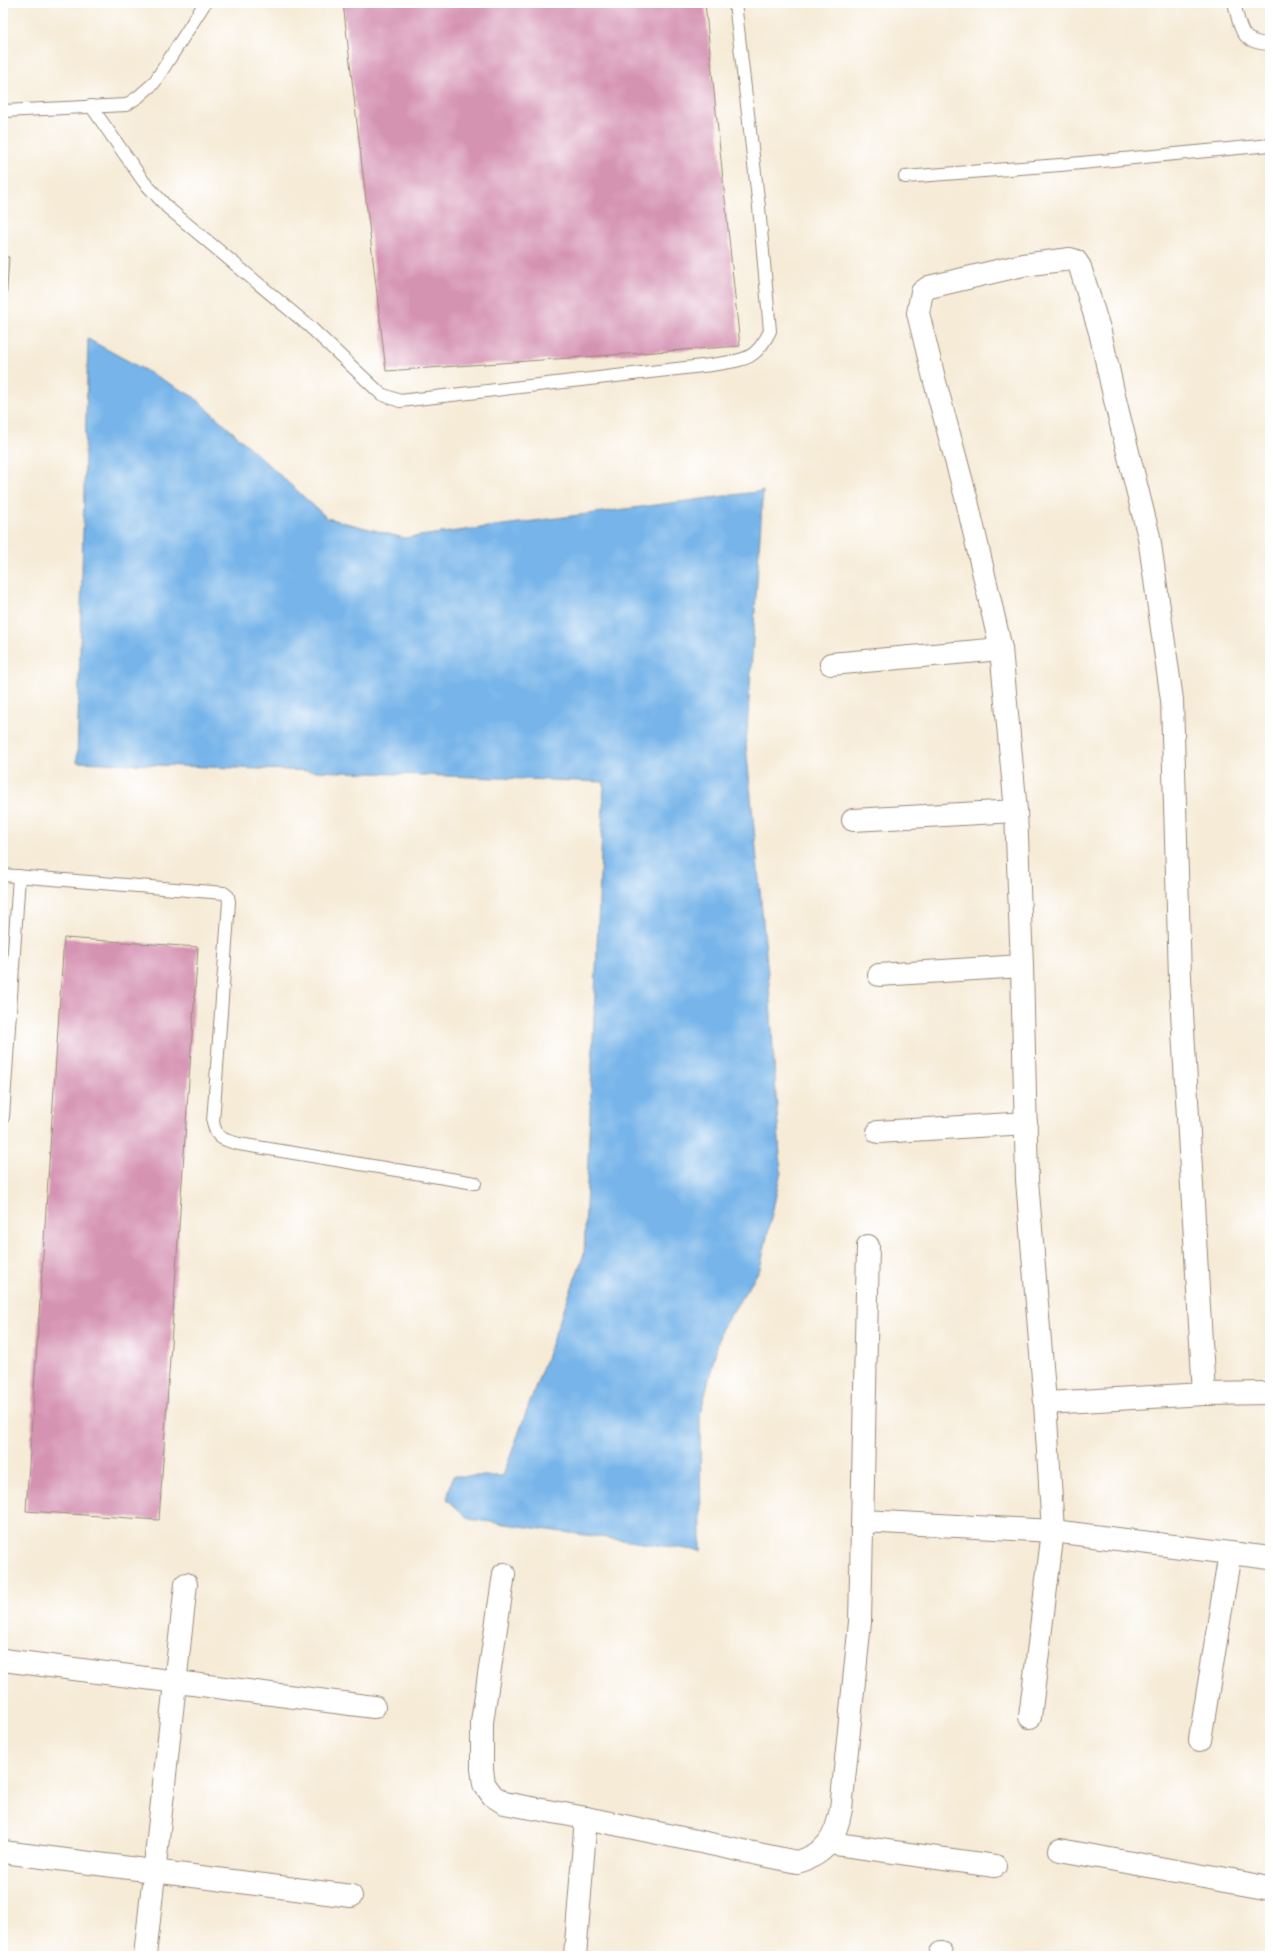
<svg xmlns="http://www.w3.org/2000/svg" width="1273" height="1959" font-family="'Patrick Hand',sans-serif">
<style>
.water{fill:#76b4e9;stroke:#586f84}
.building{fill:#d593b2}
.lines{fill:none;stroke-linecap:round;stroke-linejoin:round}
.lane-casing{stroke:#988a7a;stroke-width:14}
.street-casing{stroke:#988a7a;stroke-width:24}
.lane{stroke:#fff;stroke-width:12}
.street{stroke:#fff;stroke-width:22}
</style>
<rect width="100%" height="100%" fill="#fff"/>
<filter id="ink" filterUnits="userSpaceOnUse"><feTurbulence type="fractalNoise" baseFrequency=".025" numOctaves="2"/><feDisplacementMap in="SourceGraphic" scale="8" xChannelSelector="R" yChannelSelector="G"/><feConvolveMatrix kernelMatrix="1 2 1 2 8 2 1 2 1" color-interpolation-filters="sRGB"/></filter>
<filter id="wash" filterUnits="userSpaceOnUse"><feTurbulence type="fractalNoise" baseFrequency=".012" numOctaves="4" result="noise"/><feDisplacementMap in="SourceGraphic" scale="16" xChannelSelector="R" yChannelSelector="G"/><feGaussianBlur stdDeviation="0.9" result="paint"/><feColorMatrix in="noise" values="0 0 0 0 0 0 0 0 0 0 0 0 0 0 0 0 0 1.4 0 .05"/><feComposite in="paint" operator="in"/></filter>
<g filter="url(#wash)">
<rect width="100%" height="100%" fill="#f6ebd7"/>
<!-- water -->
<path class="water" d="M88,339l106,58 133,121 77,20 359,-47 -17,254 23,239 12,188 -21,97 -39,61 -21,85 1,136 -232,-32 -22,-20 6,-23h50l81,-222 20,-472 -527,-20z"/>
<g id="blocks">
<!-- building -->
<g class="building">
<path d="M343,3h362l35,343 -354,25z"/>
<path d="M3,257h6l-5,78h-1z"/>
<path d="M64,938l134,9 -39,573 -133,-9z"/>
</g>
</g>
</g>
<g filter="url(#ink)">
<use href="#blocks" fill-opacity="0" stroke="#988a7a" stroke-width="1"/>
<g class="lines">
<defs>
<g id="lane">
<path d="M1234,3c7,25 5,40 36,41"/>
<path d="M91,106l53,76 24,26 141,118 72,68 19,7 311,-36c31,-5 44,-3 59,-34l-11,-124 -24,-204"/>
<path d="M3,111l123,-6 12,-8 16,-14 51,-80"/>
<path d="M905,177l155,-12 210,-20"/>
<path d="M3,875l221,18 4,3 1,6 -16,220c4,18 9,17 26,22l236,39"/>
<path d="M3,1117l16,-241"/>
</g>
<g id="street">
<path d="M831,664l170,-15"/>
<path d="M853,820l163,-9"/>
<path d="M1022,966l-6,-155 -15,-162 -34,-148 -32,-119 -17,-69 4,-21 7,-5 94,-22 47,-6 6,2 4,6 20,65 15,68 34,137 23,163 8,278 24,416"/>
<path d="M879,975l143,-9 5,214 18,223 8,128 -23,186"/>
<path d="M878,1132l148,-9"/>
<path d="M1045,1403l159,-9 66,-1"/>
<path d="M863,1521l190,10 217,27"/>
<path d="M504,1574l-22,148v47l2,15 9,12 11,7 82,15 211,44c30,-8 39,-25 44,-53l19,-187 8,-376"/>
<path d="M3,1660l371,47"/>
<path d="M1200,1740l30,-187"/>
<path d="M829,1843l166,23"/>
<path d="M1060,1850l210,38"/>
<path d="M3,1852l348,44"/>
<path d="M145,1956l41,-372"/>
<path d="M575,1956l11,-138"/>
<path d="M941,1956v-3"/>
</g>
</defs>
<!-- lane casing -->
<use href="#lane" class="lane-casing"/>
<!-- street casing -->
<use href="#street" class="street-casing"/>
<!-- lane -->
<use href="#lane" class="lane"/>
<!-- street -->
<use href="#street" class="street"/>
</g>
</g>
<!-- margin -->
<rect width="1273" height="1959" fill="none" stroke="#fff" stroke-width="16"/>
</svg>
